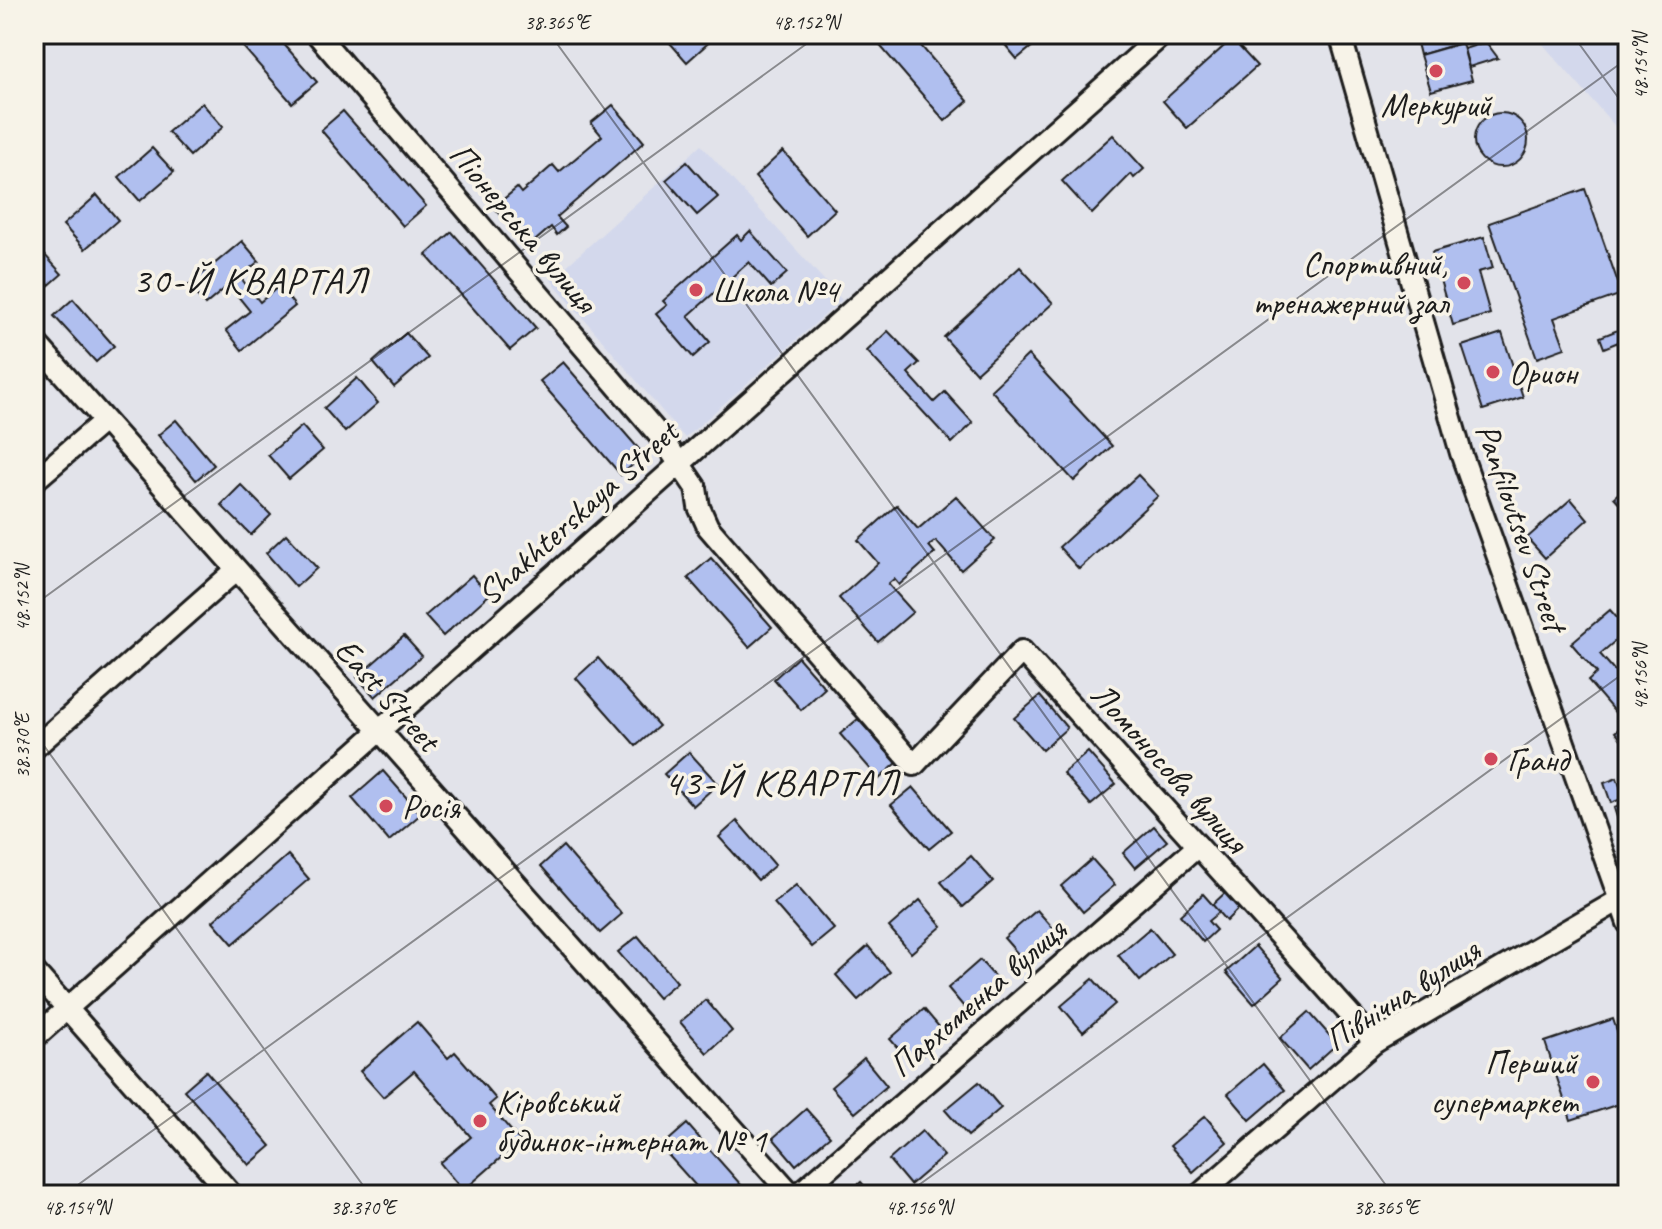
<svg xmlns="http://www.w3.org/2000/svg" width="1662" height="1229" font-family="Caveat,sans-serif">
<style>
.built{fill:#d3d8ec}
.building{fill:#b0bfef;stroke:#1c1c1c;stroke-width:2}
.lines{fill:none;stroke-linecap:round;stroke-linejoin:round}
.minor-casing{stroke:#1c1c1c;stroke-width:26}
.minor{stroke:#f7f3e8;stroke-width:20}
.ticks{fill:none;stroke:#1c1c1c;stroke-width:2;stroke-opacity:0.45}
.poi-dot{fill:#d1495b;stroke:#f7f3e8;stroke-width:3}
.labels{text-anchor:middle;stroke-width:7;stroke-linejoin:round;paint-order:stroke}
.poi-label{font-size:34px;fill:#1c1c1c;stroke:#f7f3e8;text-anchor:start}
.street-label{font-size:34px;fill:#1c1c1c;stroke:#f7f3e8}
.quarter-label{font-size:38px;letter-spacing:2px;fill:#1c1c1c;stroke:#f7f3e8}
.neatline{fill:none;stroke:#1c1c1c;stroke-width:3}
.ticks-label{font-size:20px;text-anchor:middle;fill:#1c1c1c}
</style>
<rect width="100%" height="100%" fill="#e2e3ea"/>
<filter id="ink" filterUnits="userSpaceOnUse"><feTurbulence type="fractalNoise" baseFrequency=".0125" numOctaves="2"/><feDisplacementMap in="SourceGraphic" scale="16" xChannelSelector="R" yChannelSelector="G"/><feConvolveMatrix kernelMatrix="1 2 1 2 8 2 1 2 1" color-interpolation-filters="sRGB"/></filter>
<g filter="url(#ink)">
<!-- built -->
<g class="built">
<path d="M1534,34h94v107z"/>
<path d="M701,145l141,155 -157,138 -134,-158z"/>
</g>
<!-- building -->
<g class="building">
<path d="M232,34h43l42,48 -25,21z"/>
<path d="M662,34h50l3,3 -28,25z"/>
<path d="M870,34h41l57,67 -23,20z"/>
<path d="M996,34h41l4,5 -24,20z"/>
<path d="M1473,34l4,4 -57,17 -5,-20z"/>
<path d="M1232,39l25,27 -70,62 -24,-27z"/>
<path d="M1486,42l12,16 -29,9 -5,-18z"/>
<path d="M1462,43l10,37 -41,11 -11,-36z"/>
<path d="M202,103l21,24 -33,29 -22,-24z"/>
<path d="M613,105l31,37 -87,75 9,10 -9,8 -6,-8 -23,20 -34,-40 23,-19 4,5 32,-28 6,7 43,-36 -11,-13z"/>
<path d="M343,111l83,95 -23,20 -82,-96z"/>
<circle cx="1501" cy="140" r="27"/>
<path d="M1113,135l31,34 -10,9 -3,-4 -39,40 -30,-33z"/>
<path d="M152,148l22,24 -34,29 -21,-24z"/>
<path d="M783,151l52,59 -28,26 -52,-59z"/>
<path d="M687,162l31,35 -21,18 -31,-35z"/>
<path d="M1585,189l37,105 -68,24 11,30 -28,10 -48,-135z"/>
<path d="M97,195l21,25 -33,29 -22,-24z"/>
<path d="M750,231l37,42 -16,14 -22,-25 -61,54 22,26 -17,15 -37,-43 11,-9 -4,-4 74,-66 4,5z"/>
<path d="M452,232l84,96 -26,22 -84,-95z"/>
<path d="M1484,237l9,31 -15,4 12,42 -37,11 -21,-73z"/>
<path d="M242,241l17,20 -19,16 20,25 19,-16 16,20 -53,44 -16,-20 24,-19 -21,-26 -24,20 -16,-20z"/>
<path d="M34,243l28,31 -24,21 -4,-5z"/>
<path d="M1020,267l33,36 -77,70 -32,-36z"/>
<path d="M73,299l41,47 -18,16 -42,-46z"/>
<path d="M1628,326v12l-24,10 -4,-11z"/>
<path d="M888,331l31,32 -11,10 26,29 11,-10 28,31 -21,20 -85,-92z"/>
<path d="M406,333l22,25 -34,29 -21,-25z"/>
<path d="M1502,333l21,64 -40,13 -21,-64z"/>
<path d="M1028,355l84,91 -38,35 -83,-91z"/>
<path d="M563,362l81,93 -23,20 -81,-94z"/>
<path d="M357,378l21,25 -33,29 -21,-24z"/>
<path d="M176,420l38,45 -18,15 -38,-45z"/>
<path d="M302,426l21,24 -34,29 -21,-24z"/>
<path d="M1138,475l20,21 -79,73 -20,-22z"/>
<path d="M241,485l30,30 -20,20 -30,-30z"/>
<path d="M1628,485v28l-14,-16z"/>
<path d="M956,496l39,44 -34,30 -25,-29 -7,5 6,7 -36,32 -5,-6 -6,5 25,28 -35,30 -39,-44 39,-35 -20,-23 39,-35 21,24z"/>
<path d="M1571,499l17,20 -43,39 -18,-20z"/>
<path d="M286,534l31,34 -21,19 -30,-34z"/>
<path d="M711,558l61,69 -23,20 -61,-69z"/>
<path d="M472,575l17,20 -46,41 -18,-20z"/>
<path d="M1610,610l18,20 -28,24 28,32v61l-13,-15 10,-8 -37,-43 9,-8 -26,-30z"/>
<path d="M404,636l18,20 -47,41 -18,-20z"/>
<path d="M798,657l27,31 -24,22 -27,-31z"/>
<path d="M598,658l61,68 -23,20 -60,-68z"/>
<path d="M1040,696l27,32 -25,22 -28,-32z"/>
<path d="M858,719l39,44 -18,16 -39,-45z"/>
<path d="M689,752l29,32 -25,22 -29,-32z"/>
<path d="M1088,752l28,32 -25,21 -28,-32z"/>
<path d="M383,771l38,43 -32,27 -37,-43z"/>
<path d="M1617,778l7,20 -13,5 -7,-20z"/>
<path d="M913,787l38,44 -22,18 -38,-44z"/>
<path d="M1628,803v34l-4,2 -10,-31z"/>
<path d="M737,821l38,44 -17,15 -39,-43z"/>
<path d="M1154,826l13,15 -32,27 -12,-15z"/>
<path d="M563,846l59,68 -22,19 -59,-67z"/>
<path d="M288,855l21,24 -76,65 -20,-23z"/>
<path d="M971,856l22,25 -30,26 -22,-25z"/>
<path d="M1092,859l23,26 -32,27 -22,-26z"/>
<path d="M796,885l38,44 -22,18 -38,-44z"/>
<path d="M1227,891l14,15 -15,15 -14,-16z"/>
<path d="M1203,894l16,18 -11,9 8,9 -13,12 -23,-27z"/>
<path d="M920,900l22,26 -31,27 -22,-26z"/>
<path d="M1037,910l22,25 -33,28 -22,-25z"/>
<path d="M1150,928l22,26 -32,27 -22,-26z"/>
<path d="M638,936l39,46 -19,16 -40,-46z"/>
<path d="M868,946l22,26 -32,28 -22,-25z"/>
<path d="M1255,946l28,32 -29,26 -28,-32z"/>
<path d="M980,960l22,25 -33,28 -21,-25z"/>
<path d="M1093,979l22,25 -32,28 -22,-26z"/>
<path d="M706,1000l26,31 -25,22 -27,-31z"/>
<path d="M924,1009l22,26 -34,29 -22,-25z"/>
<path d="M1309,1012l28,32 -29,26 -28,-32z"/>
<path d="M1613,1019l15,44v38l-57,19 -26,-78z"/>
<path d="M417,1022l31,36 7,-6 41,47 -7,6 31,36 -57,50 -23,-28 31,-26 -57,-66 -31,26 -23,-26z"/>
<path d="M864,1058l23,28 -32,27 -24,-26z"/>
<path d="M1263,1064l22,26 -35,30 -22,-26z"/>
<path d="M206,1071l65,75 -22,19 -65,-75z"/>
<path d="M979,1082l22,26 -33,28 -23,-26z"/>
<path d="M806,1109l24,27 -34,29 -23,-27z"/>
<path d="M1205,1116l22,26 -34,30 -23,-26z"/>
<path d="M687,1124l63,71h-46l-43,-48z"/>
<path d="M922,1131l22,25 -34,29 -21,-25z"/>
<path d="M861,1182l11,13h-26z"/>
</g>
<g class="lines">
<defs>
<g id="minor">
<path d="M317,34l347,407 32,47 3,19 9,20 206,238 108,-114 353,391"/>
<path d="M1340,34l121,419 167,470"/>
<path d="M34,341l758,854"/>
<path d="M34,481l70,-60"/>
<path d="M34,748l201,-177"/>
<path d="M34,971l198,224"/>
<path d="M34,1038l1129,-1004"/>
<path d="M798,1195l400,-349"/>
<path d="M1199,1195l176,-153 253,-147"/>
</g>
</defs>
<!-- minor casing -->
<use href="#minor" class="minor-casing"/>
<!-- minor -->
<use href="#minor" class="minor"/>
</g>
</g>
<!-- ticks -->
<path class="ticks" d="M550,34l843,1161M1572,34l56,77M34,605l786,-571M34,732l336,463M64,1195l1564,-1137M905,1195l723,-525"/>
<!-- markers -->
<g class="poi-dot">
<circle cx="1436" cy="71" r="8"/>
<circle cx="1464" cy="283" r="8"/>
<circle cx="696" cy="290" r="8"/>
<circle cx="1493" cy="372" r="8"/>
<circle cx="1491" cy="759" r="8"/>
<circle cx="386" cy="806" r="8"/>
<circle cx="1593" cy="1082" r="8"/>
<circle cx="480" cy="1121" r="8"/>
</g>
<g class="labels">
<!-- poi labels -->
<g class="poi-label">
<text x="1436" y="116" text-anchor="middle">Меркурий</text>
<text x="1448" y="275" text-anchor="end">Спортивний,<tspan x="1448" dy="39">тренажерний зал</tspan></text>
<text x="712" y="302">Школа №4</text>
<text x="1509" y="384">Орион</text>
<text x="1507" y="771">Гранд</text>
<text x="402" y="818">Росія</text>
<text x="1577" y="1074" text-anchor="end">Перший<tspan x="1577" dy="39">супермаркет</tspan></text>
<text x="496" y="1113">Кіровський<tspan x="496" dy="39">будинок-інтернат № 1</tspan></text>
</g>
<!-- street labels -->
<g class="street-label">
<text transform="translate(524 227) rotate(50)" y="12">Піонерська вулиця</text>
<text transform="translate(577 512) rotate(-42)" y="12">Shakhterskaya Street</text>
<text transform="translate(1522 527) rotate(71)" y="12">Panfilovtsev Street</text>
<text transform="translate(388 694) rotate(48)" y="12">East Street</text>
<text transform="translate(1170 767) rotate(48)" y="12">Ломоносова вулиця</text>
<text transform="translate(1402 994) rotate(-33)" y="12">Північна вулиця</text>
<text transform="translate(977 997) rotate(-41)" y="12">Пархоменка вулиця</text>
</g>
<!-- quarter labels -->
<g class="quarter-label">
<text x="251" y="293">30-Й КВАРТАЛ</text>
<text x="782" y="795">43-Й КВАРТАЛ</text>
</g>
</g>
<!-- margin -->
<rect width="1662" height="1229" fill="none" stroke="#f7f3e8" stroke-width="88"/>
<rect x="44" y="44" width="1574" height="1141" class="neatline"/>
<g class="ticks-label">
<text x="557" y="29">38.365°E</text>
<text x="806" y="29">48.152°N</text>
<text transform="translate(1640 66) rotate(-90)" y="7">48.154°N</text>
<text transform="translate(22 598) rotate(-90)" y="7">48.152°N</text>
<text transform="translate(1640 677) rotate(-90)" y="7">48.156°N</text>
<text transform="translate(22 746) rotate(-90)" y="7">38.370°E</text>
<text x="77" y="1214">48.154°N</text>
<text x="363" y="1214">38.370°E</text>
<text x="919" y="1214">48.156°N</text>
<text x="1386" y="1214">38.365°E</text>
</g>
</svg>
